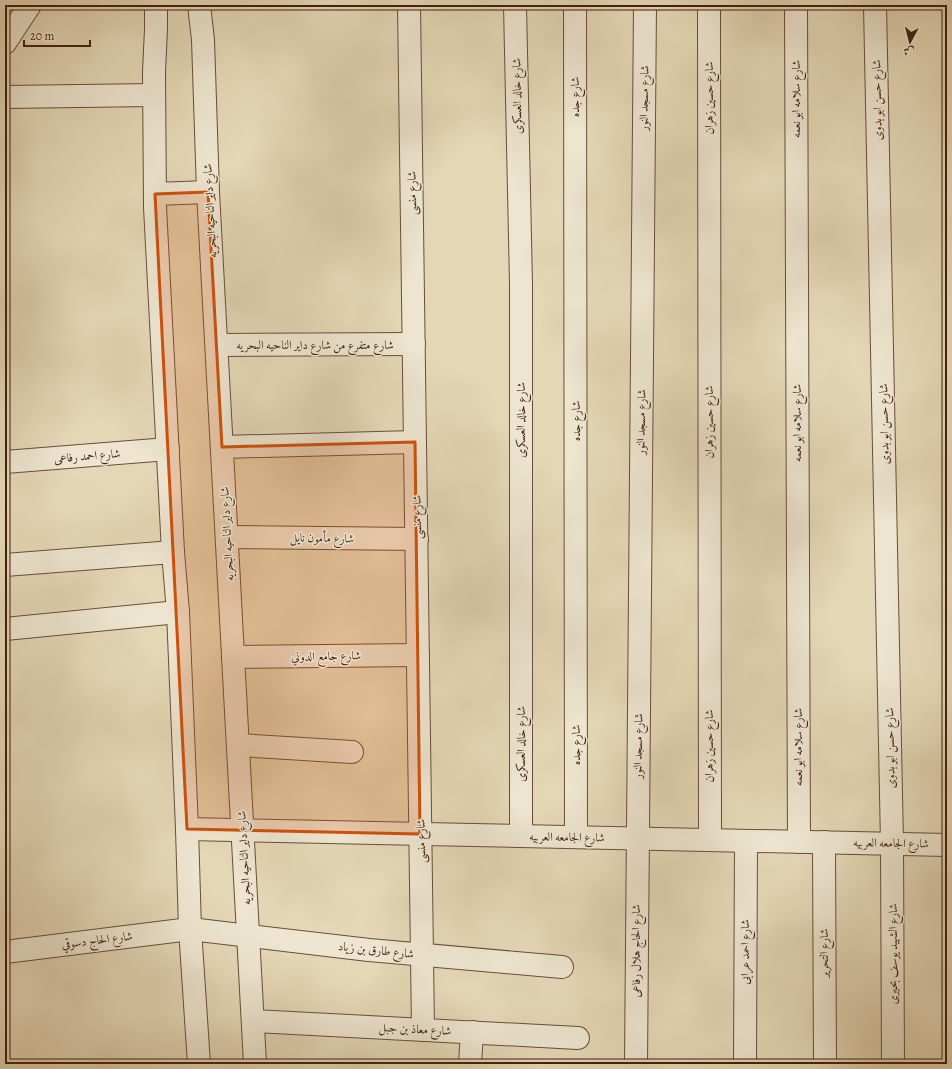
<svg xmlns="http://www.w3.org/2000/svg" width="952" height="1069" font-family="Alegreya,Amiri,serif">
<style>
.lines{fill:none;stroke-linecap:round;stroke-linejoin:round}
.minor-casing{stroke:#6a4d39;stroke-width:24}
.minor{stroke:#ede5d0;stroke-width:22}
.marked{fill:#cf500c;fill-opacity:0.2;stroke:#cf500c;stroke-width:3;stroke-linejoin:round}
.labels{text-anchor:middle;stroke-width:3;stroke-linejoin:round;paint-order:stroke}
.street-label{font-size:12px;fill:#421f0f;stroke:#ede5d0}
</style>
<rect width="100%" height="100%" fill="#e4d7b6"/>
<filter id="stains"><feTurbulence type="fractalNoise" baseFrequency=".005" numOctaves="4"/><feColorMatrix values="0 0 0 0 .2 0 0 0 0 .09 0 0 0 0 .02 0 0 0 .5 -.17"/></filter>
<radialGradient id="worn" r=".72"><stop offset=".6" stop-color="#630" stop-opacity="0"/><stop offset="1" stop-color="#630" stop-opacity=".3"/></radialGradient>
<g class="lines">
<defs>
<g id="minor">
<path d="M156,5v24l-2,43 1,135 18,345 5,60 9,217 3,100 9,135"/>
<path d="M199,5l4,35 5,152 47,872"/>
<path d="M409,5l14,1025"/>
<path d="M515,5l6,279v552"/>
<path d="M575,5l1,832"/>
<path d="M709,5l1,835"/>
<path d="M796,5l3,837"/>
<path d="M875,5l17,838 1,221"/>
<path d="M5,43l25,-38"/>
<path d="M5,97l149,-2"/>
<path d="M155,194l53,-2"/>
<path d="M217,345l197,-1"/>
<path d="M222,447l193,-5"/>
<path d="M5,462l163,-13"/>
<path d="M227,537l190,2"/>
<path d="M5,565l168,-13"/>
<path d="M5,629l173,-17"/>
<path d="M233,657l185,-2"/>
<path d="M239,745l113,7"/>
<path d="M187,829l760,16"/>
<path d="M824,842l1,222"/>
<path d="M5,952l185,-23 179,21 193,17"/>
<path d="M253,1021l325,17"/>
<path d="M470,1064l2,-32"/>
<path d="M636,1064l9,-1059"/>
<path d="M745,1064l1,-223"/>
</g>
</defs>
<!-- minor casing -->
<use href="#minor" class="minor-casing"/>
<!-- minor -->
<use href="#minor" class="minor"/>
</g>
<!-- marked area -->
<path class="marked" d="M208,192l14,255 193,-5 5,392 -233,-5 -32,-635z"/>
<g class="labels">
<!-- street labels -->
<g class="street-label">
<text transform="translate(517 96) rotate(-91)" y="4">شارع خالد العسكرى</text>
<text transform="translate(575 97) rotate(-90)" y="4">شارع جده</text>
<text transform="translate(644 98) rotate(-89)" y="4">شارع مسجد النور</text>
<text transform="translate(709 98) rotate(-90)" y="4">شارع حسين زهران</text>
<text transform="translate(796 99) rotate(-90)" y="4">شارع سلامه ابو نعمه</text>
<text transform="translate(877 100) rotate(-91)" y="4">شارع حسن ابو بدوى</text>
<text transform="translate(412 193) rotate(-91)" y="4">شارع منسى</text>
<text transform="translate(210 211) rotate(-93)" y="4">شارع داير الناحيه البحريه</text>
<text x="315" y="349">شارع متفرع من شارع داير الناحيه البحريه</text>
<text transform="translate(521 420) rotate(-90)" y="4">شارع خالد العسكرى</text>
<text transform="translate(576 421) rotate(-90)" y="4">شارع جده</text>
<text transform="translate(641 422) rotate(-89)" y="4">شارع مسجد النور</text>
<text transform="translate(709 422) rotate(-90)" y="4">شارع حسين زهران</text>
<text transform="translate(797 423) rotate(-90)" y="4">شارع سلامه ابو نعمه</text>
<text transform="translate(884 424) rotate(-91)" y="4">شارع حسن ابو بدوى</text>
<text transform="translate(87 456) rotate(-5)" y="4">شارع احمد رفاعى</text>
<text transform="translate(417 517) rotate(-91)" y="4">شارع منسى</text>
<text transform="translate(227 534) rotate(-93)" y="4">شارع داير الناحيه البحريه</text>
<text transform="translate(322 538) rotate(1)" y="4">شارع مأمون نايل</text>
<text transform="translate(326 656) rotate(-1)" y="4">شارع جامع الدوني</text>
<text transform="translate(521 744) rotate(-90)" y="4">شارع خالد العسكرى</text>
<text transform="translate(576 745) rotate(-90)" y="4">شارع جده</text>
<text transform="translate(638 746) rotate(-89)" y="4">شارع مسجد النور</text>
<text transform="translate(709 746) rotate(-90)" y="4">شارع حسين زهران</text>
<text transform="translate(798 747) rotate(-90)" y="4">شارع سلامه ابو نعمه</text>
<text transform="translate(890 748) rotate(-91)" y="4">شارع حسن ابو بدوى</text>
<text transform="translate(567 837) rotate(1)" y="4">شارع الجامعه العربيه</text>
<text transform="translate(421 841) rotate(-91)" y="4">شارع منسى</text>
<text transform="translate(891 843) rotate(1)" y="4">شارع الجامعه العربيه</text>
<text transform="translate(244 858) rotate(-93)" y="4">شارع داير الناحيه البحريه</text>
<text transform="translate(97 940) rotate(-7)" y="4">شارع الحاج دسوقي</text>
<text transform="translate(376 950) rotate(6)" y="4">شارع طارق بن زياد</text>
<text transform="translate(636 951) rotate(-90)" y="4">شارع الحاج هلال رفاعى</text>
<text transform="translate(745 952) rotate(-90)" y="4">شارع احمد عرابى</text>
<text transform="translate(824 953) rotate(-90)" y="4">شارع التحرير</text>
<text transform="translate(893 954) rotate(-90)" y="4">شارع الشهيد يوسف بحيرى</text>
<text transform="translate(415 1029) rotate(3)" y="4">شارع معاذ بن جبل</text>
</g>
</g>
<!-- margin -->
<rect width="952" height="1069" fill="none" stroke="#e4d7b6" stroke-width="20"/>
<rect x="6" y="6" width="940" height="1057" fill="none" stroke="#421f0f" stroke-width="2"/>
<rect x="10" y="10" width="932" height="1049" fill="none" stroke="#421f0f"/>
<!-- north arrow -->
<g transform="translate(910 42) rotate(187)" stroke="#ede5d0" stroke-width="3" paint-order="stroke">
<path d="M0-3L7 15L0 10L-7 15Z" fill="#421f0f"/>
<text y="-6" font-size="11" font-weight="bold" text-anchor="middle" fill="#421f0f">ش</text>
</g>
<!-- scale -->
<path d="M24 40v6h66v-6" fill="none" stroke="#421f0f" stroke-width="2"/>
<text x="30" y="40" font-size="12" fill="#421f0f" stroke="#ede5d0" stroke-width="3" paint-order="stroke">20 m</text>
<rect width="100%" height="100%" filter="url(#stains)"/>
<rect width="100%" height="100%" fill="url(#worn)"/>
</svg>
